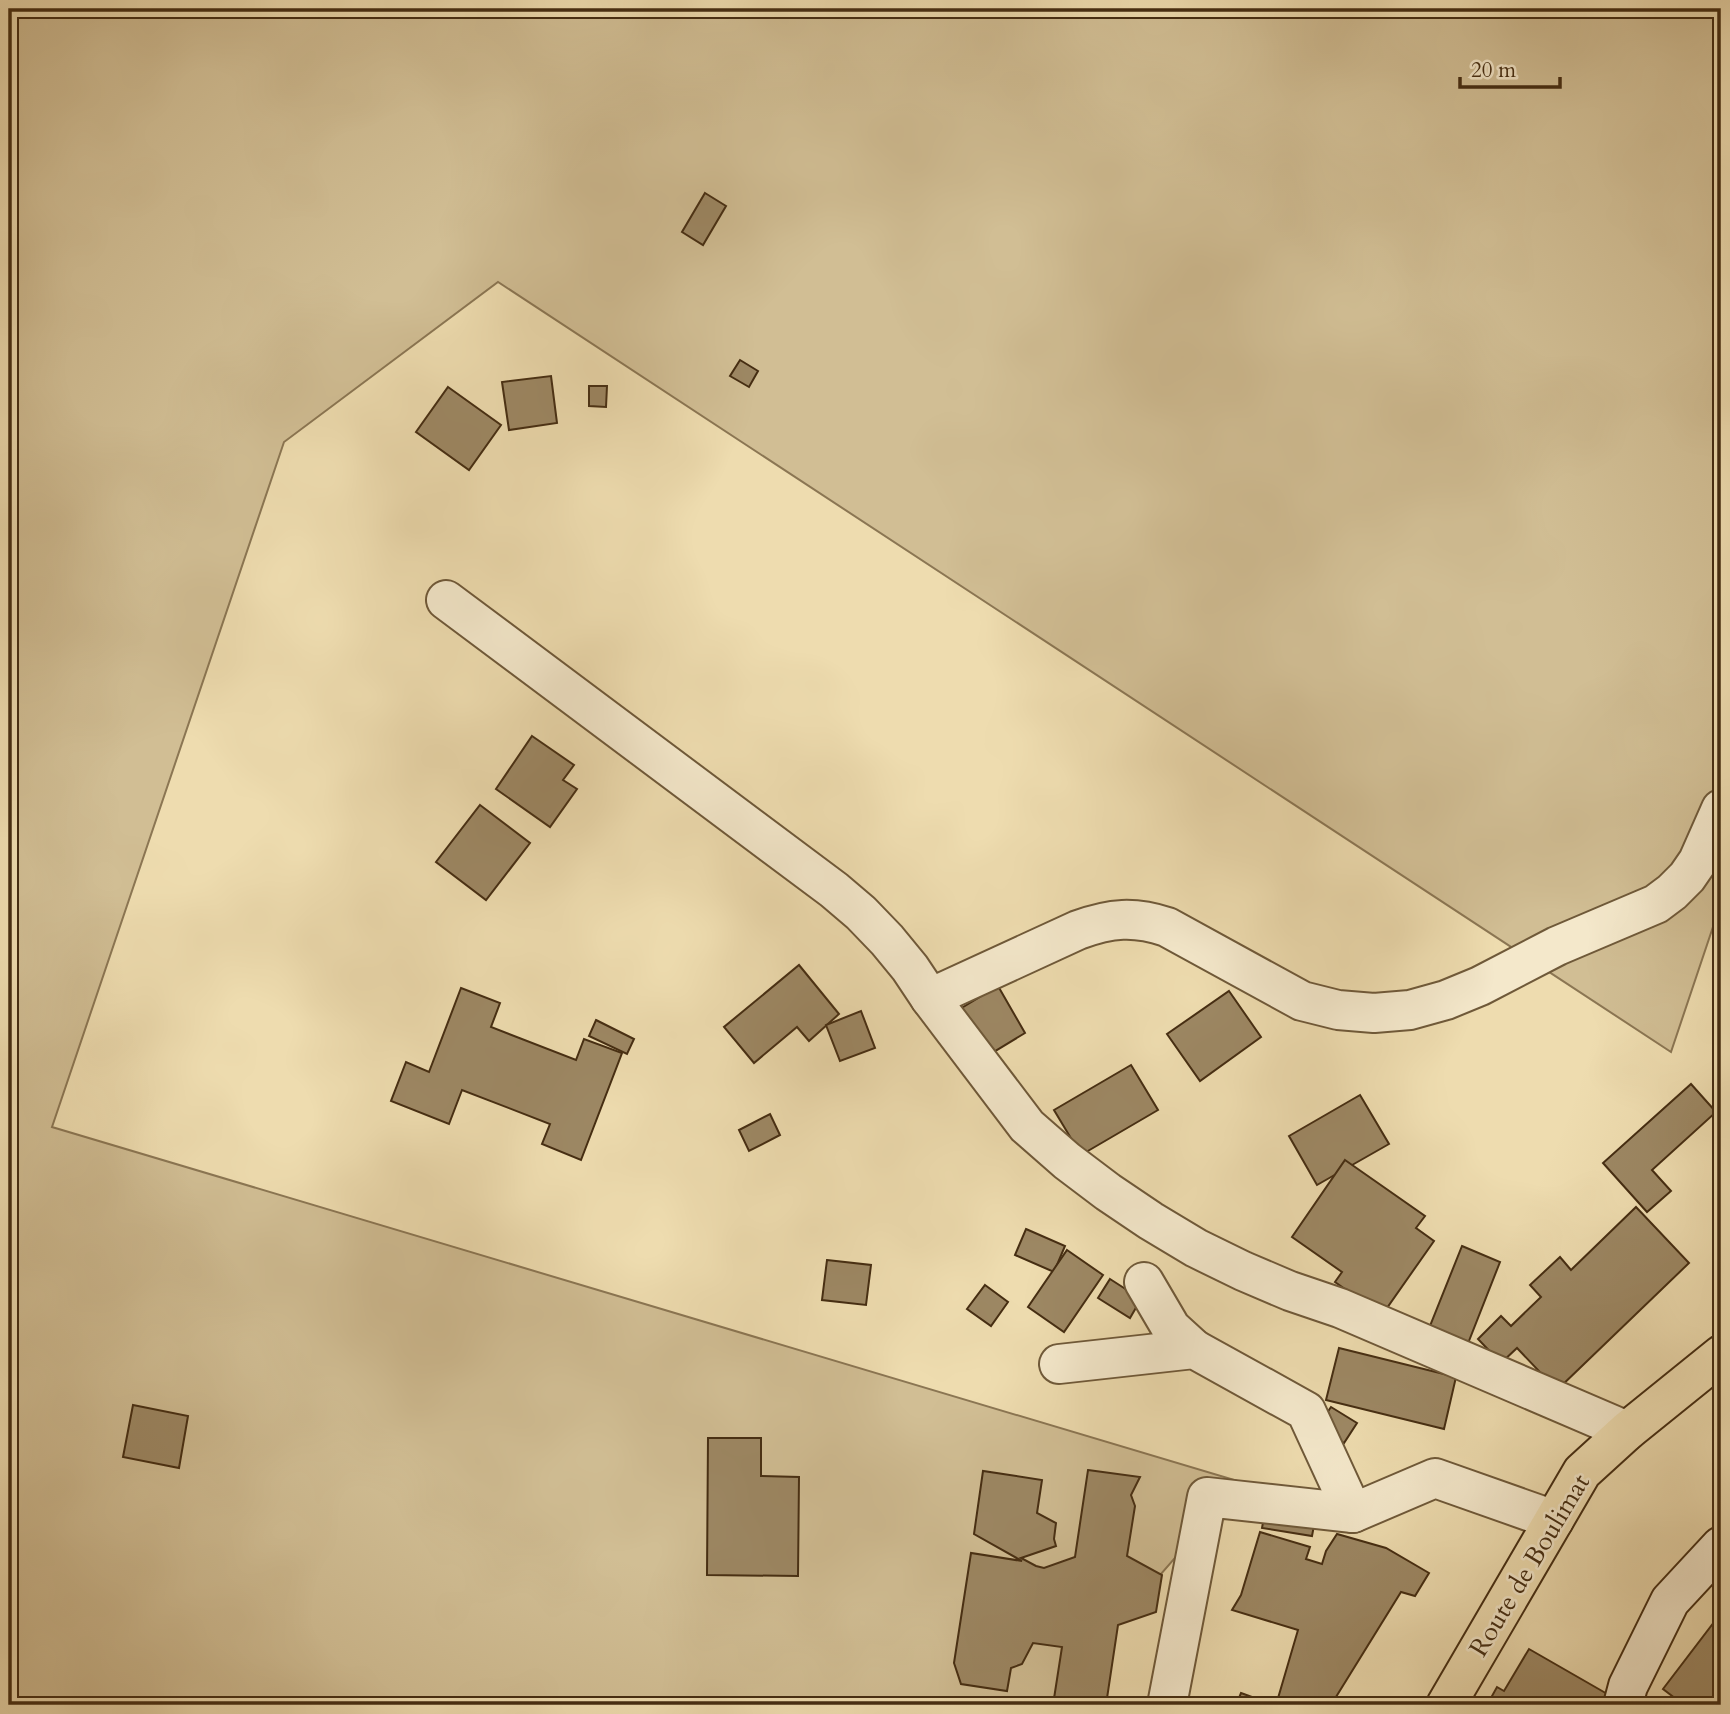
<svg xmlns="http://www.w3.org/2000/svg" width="1730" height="1714" font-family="Cardo,serif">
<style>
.green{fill:#d1be94;stroke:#8b7653;stroke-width:2}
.building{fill:#9d8864;stroke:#452d12;stroke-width:2}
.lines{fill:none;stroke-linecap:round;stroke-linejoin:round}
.minor-casing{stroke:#6f5939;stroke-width:42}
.secondary-casing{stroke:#452d12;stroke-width:42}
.primary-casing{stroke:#452d12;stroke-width:42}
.minor{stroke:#f4e8cb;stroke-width:38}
.secondary{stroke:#f4e8cb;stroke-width:38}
.primary{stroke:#eedcaf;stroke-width:38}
.labels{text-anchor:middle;stroke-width:5;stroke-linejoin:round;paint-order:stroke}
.street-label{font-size:26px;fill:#452d12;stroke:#f4e8cb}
</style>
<rect width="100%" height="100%" fill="#eedcaf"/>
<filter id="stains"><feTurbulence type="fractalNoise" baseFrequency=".00286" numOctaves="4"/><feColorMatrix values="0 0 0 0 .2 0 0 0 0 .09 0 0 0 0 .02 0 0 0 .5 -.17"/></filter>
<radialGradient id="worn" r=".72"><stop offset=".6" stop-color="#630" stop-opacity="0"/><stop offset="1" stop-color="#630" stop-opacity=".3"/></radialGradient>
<!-- green -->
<path class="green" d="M9,9h1712v894l-50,149 -1173,-770 -214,160 -232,685 1189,355 -194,223h-1038z"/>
<!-- building -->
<g class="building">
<path d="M705,193l21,13 -23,39 -21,-13z"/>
<path d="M740,360l18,11 -9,16 -19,-11z"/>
<path d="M551,376l6,47 -48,7 -7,-48z"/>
<path d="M589,386h18l-1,21 -17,-1z"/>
<path d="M448,387l53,38 -32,45 -53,-38z"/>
<path d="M532,736l42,29 -11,15 14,9 -27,38 -54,-38z"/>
<path d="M480,805l50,38 -44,57 -50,-38z"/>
<path d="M799,965l40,49 -30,27 -12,-14 -43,36 -30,-36z"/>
<path d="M998,986l27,47 -43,26 -27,-47z"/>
<path d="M461,988l39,15 -9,24 85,33 8,-21 38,14 -41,107 -39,-16 8,-20 -88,-34 -13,34 -58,-23 15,-39 23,10z"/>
<path d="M1229,991l32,46 -61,44 -33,-47z"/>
<path d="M861,1011l14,37 -35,13 -14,-36z"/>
<path d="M596,1020l38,19 -7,15 -38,-18z"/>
<path d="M1131,1065l27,45 -77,45 -27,-45z"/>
<path d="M1691,1084l25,28 -64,58 19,21 -24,21 -44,-49z"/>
<path d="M1360,1095l29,49 -72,41 -28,-49z"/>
<path d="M770,1114l10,21 -31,16 -10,-21z"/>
<path d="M1345,1160l80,56 -9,12 18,13 -52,74 -47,-33 7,-10 -50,-35z"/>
<path d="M1636,1207l53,56 -132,127 -40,-42 -16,15 -23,-24 23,-23 10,10 30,-29 -11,-12 30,-28 11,13z"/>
<path d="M1026,1229l39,17 -11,26 -39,-17z"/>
<path d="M1462,1246l38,16 -35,89 -39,-15z"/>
<path d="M1067,1250l36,25 -39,57 -36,-25z"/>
<path d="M827,1260l44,5 -5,40 -44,-5z"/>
<path d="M1110,1279l31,20 -11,19 -32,-20z"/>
<path d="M985,1285l23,17 -17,24 -24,-17z"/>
<path d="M1339,1348l117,29 -12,52 -118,-29z"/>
<path d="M133,1405l55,11 -9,52 -56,-11z"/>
<path d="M1331,1407l26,16 -13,20 -26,-17z"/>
<path d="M708,1438h53v38l38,1 -1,99 -91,-1z"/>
<path d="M1088,1470l52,7 -9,18 4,11 -8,50 35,19 -6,37 -38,13 -12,80h-53l9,-58 -29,-4 -11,21 -11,4 -4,23 -46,-7 -7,-21 17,-110 51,8 -48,-27 9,-63 59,9 -5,33 19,10 -2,16 2,7 -35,12 15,8 8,2 31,-11z"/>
<path d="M1265,1512l50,8 -3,16 -50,-8z"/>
<path d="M1260,1532l50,15 -4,12 16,5 4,-13 11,-17 49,14 43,25 -14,23 -14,-4 -70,113h-55l22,-75 -66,-20 9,-15z"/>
<path d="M1721,1613v92h-37l-21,-16z"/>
<path d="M1529,1649l87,50 -4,6h-125l10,-18 7,4z"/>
<path d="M1241,1693l33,12h-38z"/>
</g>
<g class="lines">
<defs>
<g id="minor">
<path d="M446,600l388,290 27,23 26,27 23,28 20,30 97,128 40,35 41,31 43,29 45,27 47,23 47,20 50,17 287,123"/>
<path d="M930,998l148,-68c33,-12 56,-14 89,-3l135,74 36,9 36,3 36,-3 36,-10 34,-14 77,-40 99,-42 16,-12 15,-15 11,-16 23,-52"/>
<path d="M1144,1282l27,46 23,21"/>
<path d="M1059,1364l135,-15 112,62 47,102"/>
<path d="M1167,1705l40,-208 146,16 82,-35 119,42"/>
</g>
<path id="secondary" d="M1623,1705l5,-19 42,-85 51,-55"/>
<path id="primary" d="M1446,1705l136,-233 45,-41 94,-76"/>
</defs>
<!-- minor casing -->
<use href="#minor" class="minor-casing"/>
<!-- secondary casing -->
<use href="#secondary" class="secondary-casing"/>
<!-- primary casing -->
<use href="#primary" class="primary-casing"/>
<!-- minor -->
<use href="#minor" class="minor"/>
<!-- secondary -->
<use href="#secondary" class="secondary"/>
<!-- primary -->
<use href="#primary" class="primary"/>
</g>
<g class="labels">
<!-- street labels -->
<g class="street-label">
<text transform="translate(1529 1565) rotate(-59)" y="9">Route de Boulimat</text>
</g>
</g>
<!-- margin -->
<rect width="1730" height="1714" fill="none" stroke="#eedcaf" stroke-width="35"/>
<rect x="10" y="10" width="1709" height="1693" fill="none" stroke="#452d12" stroke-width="3.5"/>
<rect x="18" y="18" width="1695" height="1679" fill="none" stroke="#452d12" stroke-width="2"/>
<!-- scale -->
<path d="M1460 77v10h100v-10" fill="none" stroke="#452d12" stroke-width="3.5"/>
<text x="1471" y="77" font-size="21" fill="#452d12" stroke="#f4e8cb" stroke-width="5" paint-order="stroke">20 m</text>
<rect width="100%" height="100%" filter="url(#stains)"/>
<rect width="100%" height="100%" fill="url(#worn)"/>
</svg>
